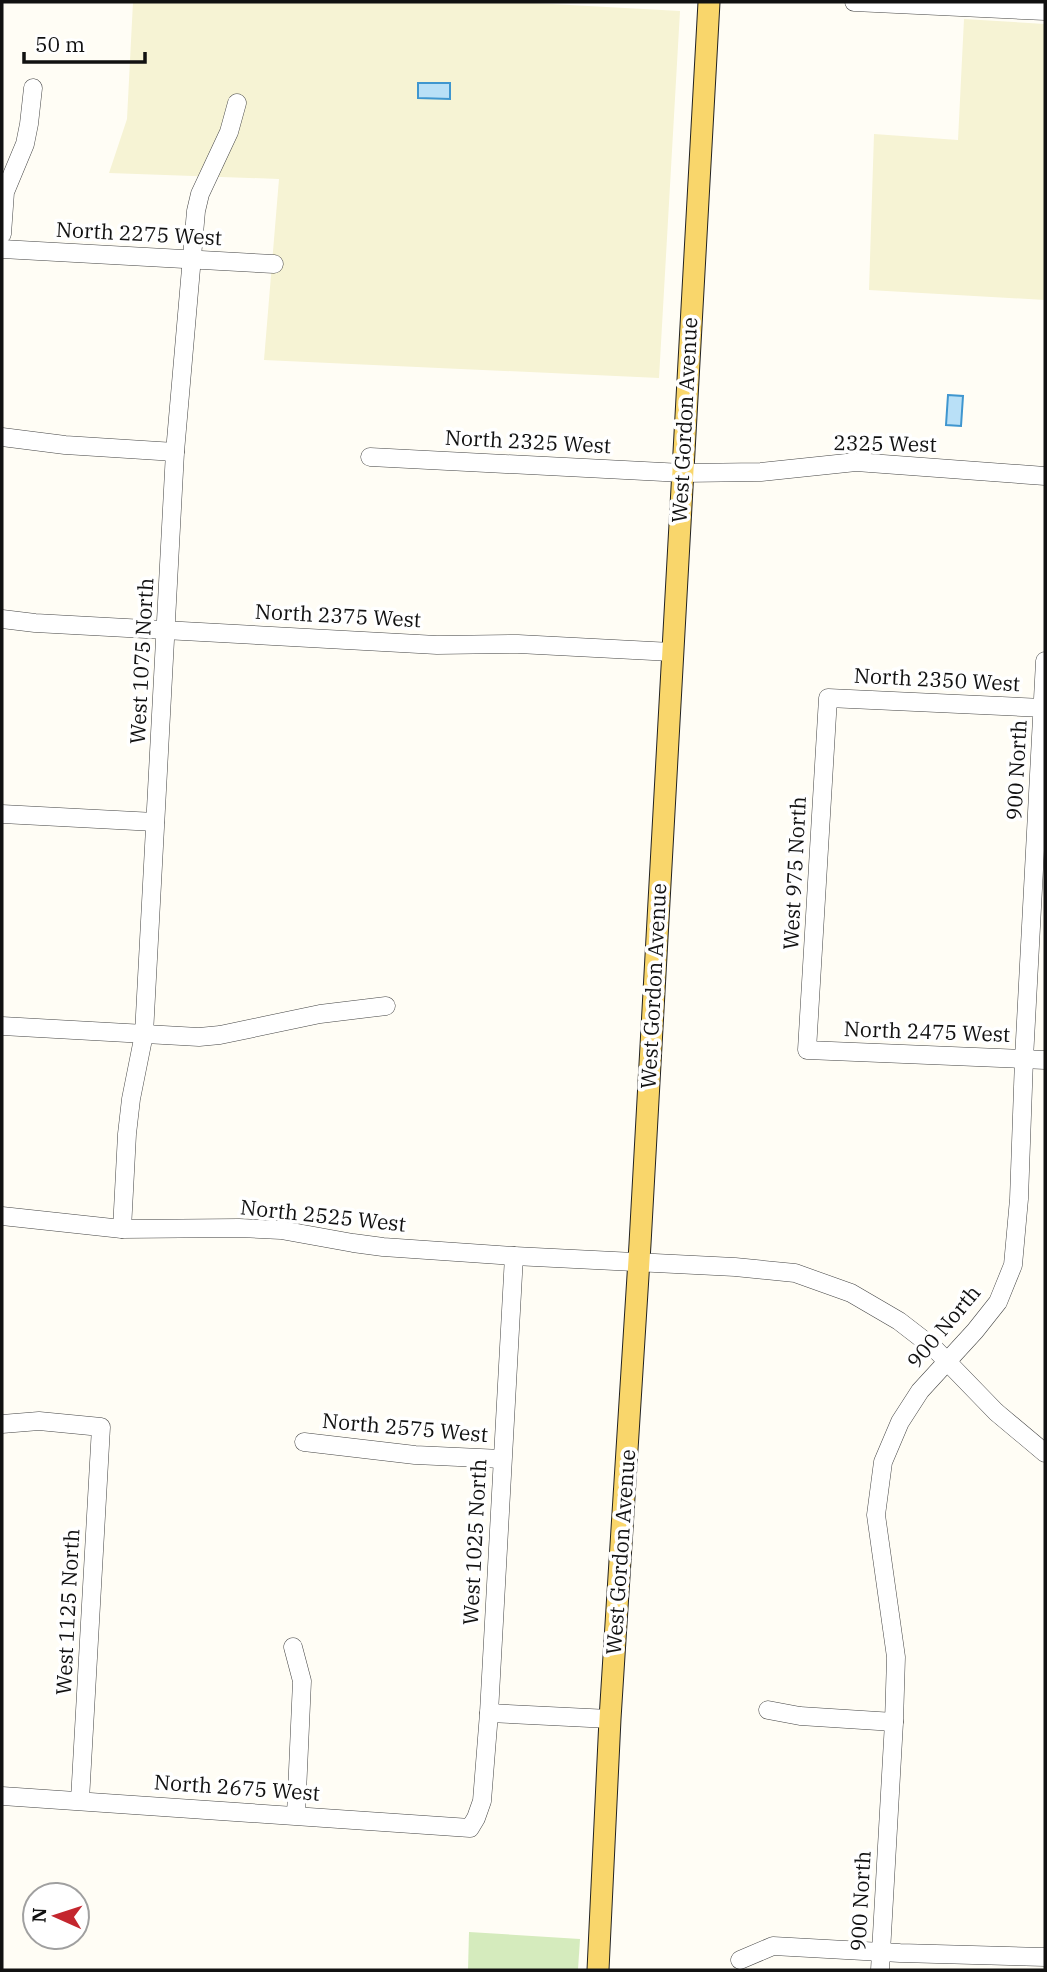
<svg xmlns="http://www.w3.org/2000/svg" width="1047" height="1972" font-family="'IBM Plex Serif',serif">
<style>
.farmland{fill:#f6f3d4}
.green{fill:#d5ebbd}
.water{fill:#b9e0f7;stroke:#3f96cf;stroke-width:2}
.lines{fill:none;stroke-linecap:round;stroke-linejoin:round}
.minor-casing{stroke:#444;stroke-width:19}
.major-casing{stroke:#222;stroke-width:23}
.minor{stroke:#fff;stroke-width:18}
.major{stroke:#f9d66b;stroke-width:21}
.labels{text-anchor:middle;stroke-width:7;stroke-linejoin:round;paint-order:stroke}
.street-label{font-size:21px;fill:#111;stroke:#fff}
</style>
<rect width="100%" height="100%" fill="#fffdf5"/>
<!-- farmland -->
<g class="farmland">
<path d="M133,2h382l165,9 -21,367 -395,-18 15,-181 -170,-6 18,-54z"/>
<path d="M964,19l81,5v276l-176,-10 5,-156 84,6z"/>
</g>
<!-- green -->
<path class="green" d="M469,1932l111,7 -2,31h-110z"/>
<!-- water -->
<g class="water">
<path d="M418,83h32v16l-32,-1z"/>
<path d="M948,395l15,1 -2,30 -15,-1z"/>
</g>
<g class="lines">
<defs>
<g id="minor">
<path d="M854,2l191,9"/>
<path d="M2,234l3,-42 20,-48 4,-20 4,-36"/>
<path d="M2,249l272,15"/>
<path d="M2,437l63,8 110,7"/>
<path d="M370,457l313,16 78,-1 95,-10 189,14"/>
<path d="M2,619l33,4 402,22 81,-1 154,8"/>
<path d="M1043,708l-215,-10 -21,352 238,10"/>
<path d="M2,814l153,8"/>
<path d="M2,1026l197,11 21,-2 100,-21 66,-8"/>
<path d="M2,1216l120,13 117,-1 42,2 72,13 30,4 131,9 221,11 60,6 56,20 48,28 35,27 62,64 49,41"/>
<path d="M122,1229l5,-95 4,-35 13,-65 31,-582 21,-241 4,-17 29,-62 8,-29"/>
<path d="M2,1424l37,-3 62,6 -21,373"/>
<path d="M304,1442l111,13 87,4"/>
<path d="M293,1647l9,34 -6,134"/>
<path d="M768,1710l32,6 94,6"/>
<path d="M489,1713l121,6"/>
<path d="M2,1796l468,32 6,-10 6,-17 7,-88 25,-457"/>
<path d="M740,1960l33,-14 127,7 145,4"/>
<path d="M880,1970l14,-248 2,-65 -20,-142 7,-53 17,-40 20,-31 55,-60 23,-29 15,-37 6,-66 5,-140 21,-398"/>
</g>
<path id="major" d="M598,1970l12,-251 30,-475 69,-1242"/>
</defs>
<!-- minor casing -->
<use href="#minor" class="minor-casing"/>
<!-- major casing -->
<use href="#major" class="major-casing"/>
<!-- minor -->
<use href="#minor" class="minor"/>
<!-- major -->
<use href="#major" class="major"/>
</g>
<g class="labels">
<!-- street labels -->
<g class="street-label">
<text transform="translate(139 234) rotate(3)" y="7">North 2275 West</text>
<text transform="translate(685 420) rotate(-87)" y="7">West Gordon Avenue</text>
<text transform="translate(528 442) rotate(3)" y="7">North 2325 West</text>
<text transform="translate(885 444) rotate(1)" y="7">2325 West</text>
<text transform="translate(338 616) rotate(3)" y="7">North 2375 West</text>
<text transform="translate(142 661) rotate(-87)" y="7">West 1075 North</text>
<text transform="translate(937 680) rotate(3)" y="7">North 2350 West</text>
<text transform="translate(1017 770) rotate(-87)" y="7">900 North</text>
<text transform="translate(795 873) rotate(-87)" y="7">West 975 North</text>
<text transform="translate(654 986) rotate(-87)" y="7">West Gordon Avenue</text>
<text transform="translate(927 1032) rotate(2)" y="7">North 2475 West</text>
<text transform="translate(323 1216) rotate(6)" y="7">North 2525 West</text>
<text transform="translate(944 1327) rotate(-50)" y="7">900 North</text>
<text transform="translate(405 1428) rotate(5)" y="7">North 2575 West</text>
<text transform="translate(475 1542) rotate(-87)" y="7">West 1025 North</text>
<text transform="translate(621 1552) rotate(-86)" y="7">West Gordon Avenue</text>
<text transform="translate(68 1612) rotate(-87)" y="7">West 1125 North</text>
<text transform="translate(237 1788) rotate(4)" y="7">North 2675 West</text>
<text transform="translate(861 1901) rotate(-87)" y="7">900 North</text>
</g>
</g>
<!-- border -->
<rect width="1047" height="1972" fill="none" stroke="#111111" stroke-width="7"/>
<!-- north arrow -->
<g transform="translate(56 1916) rotate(273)"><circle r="33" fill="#ffffff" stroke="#a0a0a0" stroke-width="2"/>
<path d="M0-5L12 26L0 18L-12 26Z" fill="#c4262e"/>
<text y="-10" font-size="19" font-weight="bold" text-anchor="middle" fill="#111111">N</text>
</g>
<!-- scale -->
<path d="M24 52v10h121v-10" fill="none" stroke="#111111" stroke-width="3.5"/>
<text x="35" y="52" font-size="21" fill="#111111" stroke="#ffffff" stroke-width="5" paint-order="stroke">50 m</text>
</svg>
